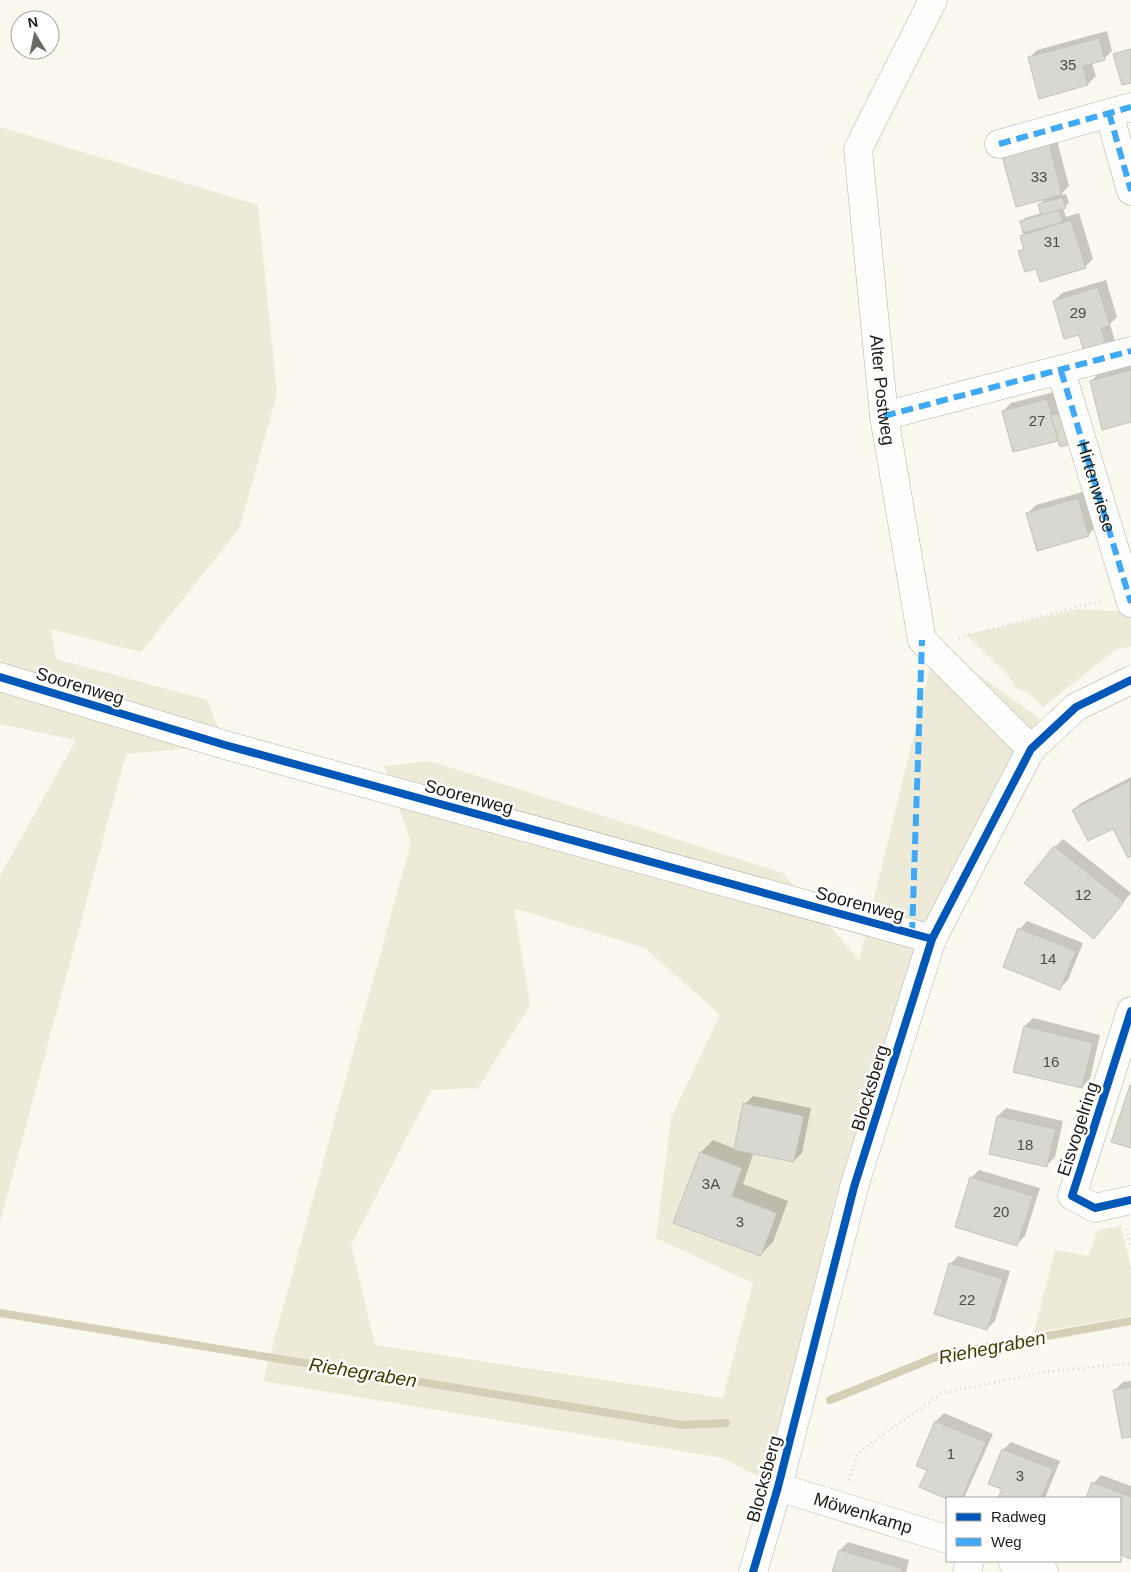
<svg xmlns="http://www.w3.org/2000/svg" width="1131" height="1572" font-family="Arial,sans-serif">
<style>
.green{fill:#edead8;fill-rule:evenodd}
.shadow{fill:#0003}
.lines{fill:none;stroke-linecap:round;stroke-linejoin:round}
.stream{stroke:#d4cfb6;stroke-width:8}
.building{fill:#d8d7d0;stroke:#c4c2bb}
.minor-casing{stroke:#b5b4ae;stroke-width:29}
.path{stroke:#d8d8d5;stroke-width:3;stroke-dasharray:1 4;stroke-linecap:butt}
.minor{stroke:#fefefd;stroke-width:28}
.quiet{stroke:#3fa9f5;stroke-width:6;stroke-dasharray:12 6;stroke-linecap:butt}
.cycleway-casing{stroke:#fff;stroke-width:11}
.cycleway{stroke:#0057b8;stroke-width:8}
.labels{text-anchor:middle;stroke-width:5;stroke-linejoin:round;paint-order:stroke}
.number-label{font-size:15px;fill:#4c4b45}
.street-label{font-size:18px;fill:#1e1c17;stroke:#fff}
.water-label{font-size:19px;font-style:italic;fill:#453a00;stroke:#fff}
</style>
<rect width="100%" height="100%" fill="#faf8ef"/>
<!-- green -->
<g class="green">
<path d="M0,127l258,78 19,189 -38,135 -98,123 -90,-23 5,30 151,41 18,45 -99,9 -126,468v-346l76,-136 -76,-16z"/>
<path d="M1078,609l53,3v34l-16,4 -72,57 -16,-15 -11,-4 -8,-13 -42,-40z"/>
<path d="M936,644l103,74 -8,31 -99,190 -154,548 -55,-29 -460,-77 148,-539 -27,-76 46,-5 353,112 76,87zM514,908l131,40 75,67 -49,103 -15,120 97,45 -30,115 -348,-53 -24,-100 80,-155 47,-2 52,-83z"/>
<path d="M1121,1226l10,42v48l-97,17 21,-83 34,6 9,-26z"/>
</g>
<!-- shadow -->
<g class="shadow">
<path d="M1107,31l5,20 -8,8 -12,4 4,13 -8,8 -59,-26 8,-8z"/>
<path d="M1054,129l15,57 -10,10 7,-2 3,9 -6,5 3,9 13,-4 14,46 -8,8h-48l-17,-15 4,-5 -3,-11 4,-3 -4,-11 4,-4 17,-5 -2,-9 6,-6 -30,7z"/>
<path d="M1106,280l11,37 -7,7 5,17 -8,8 -27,-16 -26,-32 8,-8z"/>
<path d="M1131,365v56l-40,-40 8,-8z"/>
<path d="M1054,392l6,19 -3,29 -54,-29 8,-8z"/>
<path d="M1086,491l10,36 -8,8 -60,-22 8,-8z"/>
<path d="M1131,777v78l-3,1 -15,-29 -40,-17 8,-7z"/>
<path d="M1063,839l68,54 -37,44 -39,-90z"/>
<path d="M1027,921l56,22 -15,37 -8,8 -40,-59z"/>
<path d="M1033,1018l67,17 -10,44 -8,8 -57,-61z"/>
<path d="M753,1096l58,12 -9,45 -8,8 -48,-10 7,4 -10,29 45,17 -15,41 -12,12 -60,-102 12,-12 22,9 10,-45z"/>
<path d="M1006,1108l57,13 -8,36 -8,8 -49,-49z"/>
<path d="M979,1170l61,18 -15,48 -8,8 -46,-66z"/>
<path d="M958,1256l52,15 -15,50 -8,8 -37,-65z"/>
<path d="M1131,1381v54l-16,-45 8,-8z"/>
<path d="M944,1413l49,21 -29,64h-16l-20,-29 -10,-4 18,-44z"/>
<path d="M1011,1442l49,19 -15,37h-46l4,-9v-39z"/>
<path d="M1101,1475l30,11v72l-11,-5v-55h-32l6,-15z"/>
<path d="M848,1542l61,18 -3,12h-72l6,-22z"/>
</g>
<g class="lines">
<!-- stream -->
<g class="stream">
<path d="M0,1313l682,112 44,-2"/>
<path d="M830,1400l111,-45 190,-34"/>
</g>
</g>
<!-- building -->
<g class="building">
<path d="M1099,38l6,22 -22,6 5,19 -49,14 -11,-42z"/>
<path d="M1131,49v34l-9,2 -9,-31z"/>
<path d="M1047,136l15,59 -46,12 -14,-51z"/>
<path d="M1062,197l4,11 -25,7 -3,-11z"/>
<path d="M1059,210l4,12 -40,11 -3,-12z"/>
<path d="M1071,220l15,48 -46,14 -4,-13 -11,3 -7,-21 6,-2 -4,-13z"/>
<path d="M1098,287l12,39 -9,2 7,22 -23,6 -6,-21 -15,4 -11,-38z"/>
<path d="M1131,370v52l-29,8 -12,-49z"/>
<path d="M1047,399l11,42 -45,11 -11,-41z"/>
<path d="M1068,411l8,32 -16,4 -9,-32z"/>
<path d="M1078,498l11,38 -52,15 -11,-38z"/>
<path d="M1130,781l1,75 -3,2 -15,-29 -25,12 -16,-31z"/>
<path d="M1054,846l70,56 -30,37 -70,-56z"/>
<path d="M1018,928l58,23 -16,39 -57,-23z"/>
<path d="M1024,1026l69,17 -11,45 -69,-16z"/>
<path d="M1130,1085h1v63l-20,-6z"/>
<path d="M743,1103l61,13 -10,46 -60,-12z"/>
<path d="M997,1116l59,13 -9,38 -58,-13z"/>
<path d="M700,1152l42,16 -10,28 45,17 -16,43 -88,-33z"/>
<path d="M970,1177l63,19 -16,50 -62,-19z"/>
<path d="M949,1263l54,16 -16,51 -53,-16z"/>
<path d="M1131,1387v50l-9,1 -9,-48z"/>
<path d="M935,1421l51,21 -24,56 -15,1 -28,-12 8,-17 -11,-4z"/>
<path d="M1002,1449l51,20 -12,29h-43l4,-9 -14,-5z"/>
<path d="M1092,1482l39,15v62l-11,-4v-57h-34z"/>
<path d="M839,1550l63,18 -1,4h-69z"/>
</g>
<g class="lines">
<defs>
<g id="minor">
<path id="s1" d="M933,0l-75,149 26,267 38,224 109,109"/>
<path d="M1109,113l22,78"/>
<path d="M999,144l132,-37"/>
<path id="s2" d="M1061,371l70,232"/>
<path d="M884,416l247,-65"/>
<path d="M0,677l225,68 707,194"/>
<path d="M1131,1011l-59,185 23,12 36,-8"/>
<path id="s3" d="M778,1487l169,52"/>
<path d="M1012,1561l32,11"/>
<path d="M753,1572l25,-85 76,-300 78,-248 99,-190 45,-42 55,-27"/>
<path d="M967,1572l3,-11"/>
</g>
</defs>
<!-- minor casing -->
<use href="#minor" class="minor-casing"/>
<!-- path -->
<g class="path">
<path d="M959,638l144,-38"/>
<path d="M1126,1229l5,19"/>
<path d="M849,1480l9,-27 84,-60 103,-21 86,-9"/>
</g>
<!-- minor -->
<use href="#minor" class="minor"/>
<!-- quiet -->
<g class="quiet">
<path d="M1109,113l22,78"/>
<path d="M999,144l132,-37"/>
<path d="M1061,371l70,232"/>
<path d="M884,416l247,-65"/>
<path d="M912,934l10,-294"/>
</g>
<defs>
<g id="cycleway">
<path d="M0,677l225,68 707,194"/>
<path d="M1131,1011l-59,185 23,12 36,-8"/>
<path d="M753,1572l25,-85 76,-300 78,-248 99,-190 45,-42 55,-27"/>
</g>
</defs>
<!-- cycleway casing -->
<use href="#cycleway" class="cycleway-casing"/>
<!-- cycleway -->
<use href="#cycleway" class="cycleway"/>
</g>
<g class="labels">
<!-- number labels -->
<g class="number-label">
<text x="1068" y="70">35</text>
<text x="1039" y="182">33</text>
<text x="1052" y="247">31</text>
<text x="1078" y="318">29</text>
<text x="1037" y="426">27</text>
<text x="1083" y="900">12</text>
<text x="1048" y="964">14</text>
<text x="1051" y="1067">16</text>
<text x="1025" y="1150">18</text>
<text x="711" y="1189">3A</text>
<text x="1001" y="1217">20</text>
<text x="740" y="1227">3</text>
<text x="967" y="1305">22</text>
<text x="951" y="1459">1</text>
<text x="1020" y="1481">3</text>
</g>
<!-- street labels -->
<g class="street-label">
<text dy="6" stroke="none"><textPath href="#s1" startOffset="409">Alter Postweg</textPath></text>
<text dy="6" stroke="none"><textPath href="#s2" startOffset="121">Hirtenwiese</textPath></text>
<text transform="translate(80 686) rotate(17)" y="6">Soorenweg</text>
<text transform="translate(469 797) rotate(15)" y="6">Soorenweg</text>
<text transform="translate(860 904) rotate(15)" y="6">Soorenweg</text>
<text transform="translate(870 1088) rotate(-73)" y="6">Blocksberg</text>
<text transform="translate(1078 1129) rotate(-72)" y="6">Eisvogelring</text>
<text transform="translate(764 1479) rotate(-75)" y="6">Blocksberg</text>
<text dy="6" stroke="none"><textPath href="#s3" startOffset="89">Möwenkamp</textPath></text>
</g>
<!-- water labels -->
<g class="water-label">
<text transform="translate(992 1347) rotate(-11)" y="7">Riehegraben</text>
<text transform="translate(363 1372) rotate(9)" y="7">Riehegraben</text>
</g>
</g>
<!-- legend -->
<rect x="946" y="1497" width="175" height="65" fill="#ffffff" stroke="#a5a4a2"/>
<rect x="956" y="1513" width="25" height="8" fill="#0057b8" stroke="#a5a4a2"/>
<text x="991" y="1522" font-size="15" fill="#1e1c17">Radweg</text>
<rect x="956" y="1538" width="25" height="8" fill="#3fa9f5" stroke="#a5a4a2"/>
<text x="991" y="1547" font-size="15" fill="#1e1c17">Weg</text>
<!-- north arrow -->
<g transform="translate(35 35) rotate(350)"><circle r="24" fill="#ffffff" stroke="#a5a4a2"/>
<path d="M0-4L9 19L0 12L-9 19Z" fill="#6b6963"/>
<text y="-8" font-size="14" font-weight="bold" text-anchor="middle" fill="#1e1c17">N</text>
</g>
</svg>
